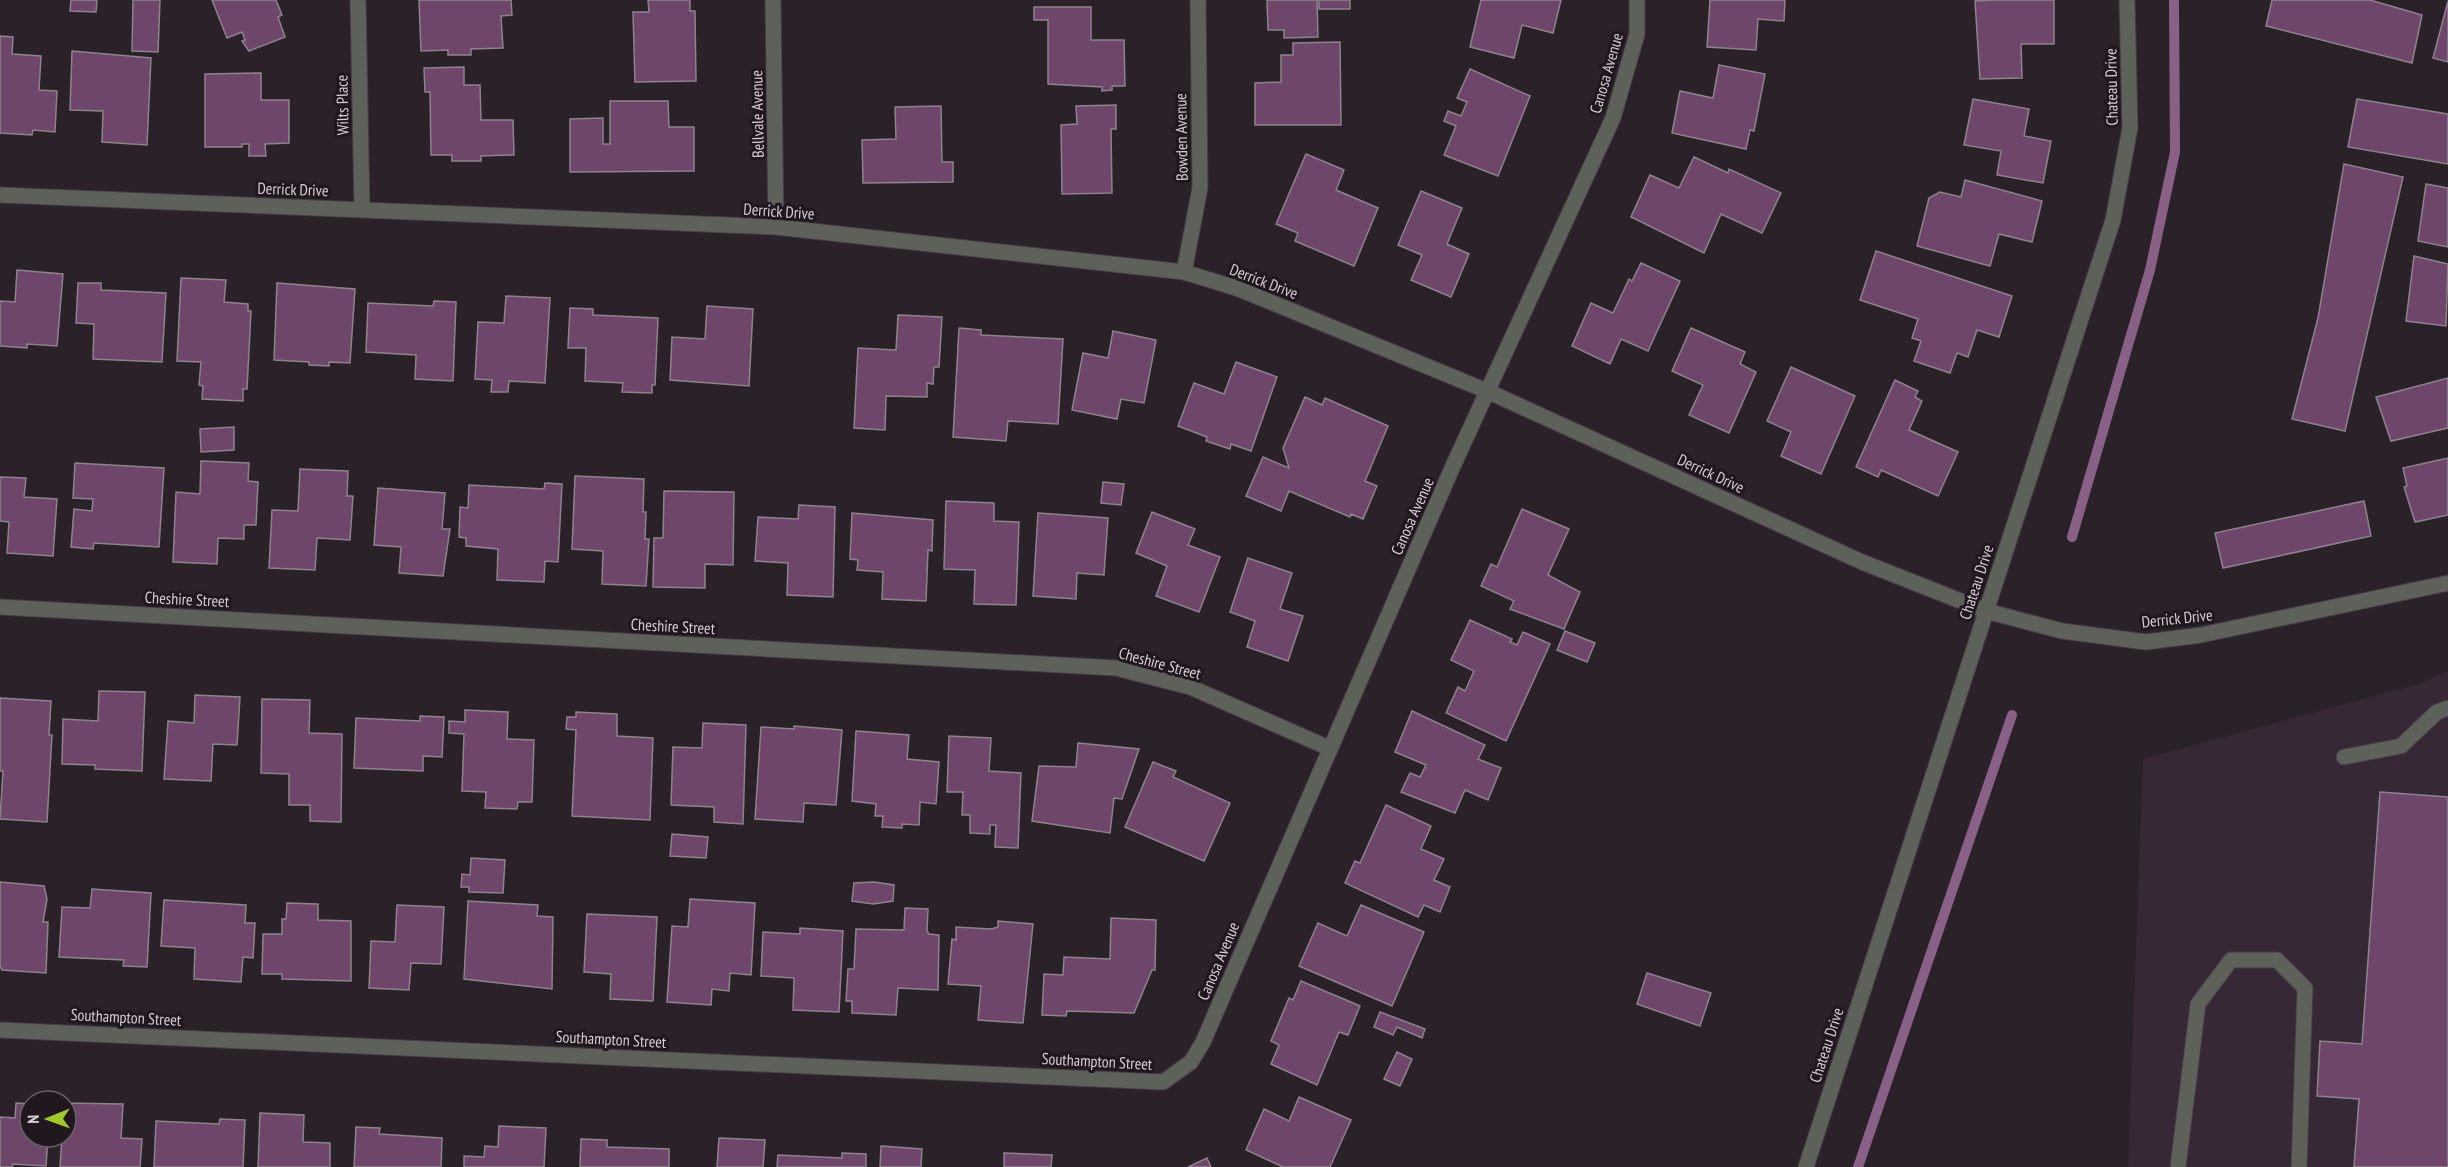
<svg xmlns="http://www.w3.org/2000/svg" width="2448" height="1167" font-family="'PT Sans Narrow',sans-serif">
<style>
.built{fill:#362835}
.lines{fill:none;stroke-linecap:round;stroke-linejoin:round}
.stream{stroke:#8a6186;stroke-width:10}
.building{fill:#6d466a;stroke:#8e828c;stroke-width:1.5}
.service-casing{stroke:#463d45;stroke-width:17}
.minor-casing{stroke:#463d45;stroke-width:17}
.tertiary-casing{stroke:#463d45;stroke-width:17}
.service{stroke:#5e605a;stroke-width:15}
.minor{stroke:#5e605a;stroke-width:15}
.tertiary{stroke:#5e605a;stroke-width:15}
.labels{text-anchor:middle;stroke-width:6;stroke-linejoin:round;paint-order:stroke}
.street-label{font-size:16px;fill:#d6cfd5;stroke:#20171f}
</style>
<rect width="100%" height="100%" fill="#2a2129"/>
<!-- built -->
<path class="built" d="M2448,671v496h-320l15,-408 275,-75z"/>
<g class="lines">
<!-- stream -->
<g class="stream">
<path d="M2072,537l78,-267 25,-118 -1,-152"/>
<path d="M1858,1167l154,-452"/>
</g>
</g>
<!-- building -->
<g class="building">
<path d="M71,0h26l-1,12 -26,-1z"/>
<path d="M133,0h27l-2,52 -26,-1z"/>
<path d="M212,0h64l6,15 -4,2 7,20 -36,14 -7,-10 3,-1 -3,-8 -15,6z"/>
<path d="M419,0h92l1,15 -11,1 2,32 -32,1v6h-23v-5l-27,1z"/>
<path d="M648,0h42v11h5l1,70 -61,1 -2,-70h16z"/>
<path d="M1267,0h50l1,37 -34,1v-8h-16z"/>
<rect x="1319" y="0" width="31" height="9"/>
<path d="M1481,0h80l-8,33 -31,-8 -8,33 -44,-11z"/>
<path d="M1710,0h75l-1,21 -26,-2 -2,31 -49,-3z"/>
<path d="M1993,0h61v44h-33l1,34 -42,1 -5,-78z"/>
<path d="M2272,0h98l52,15 -10,48 -146,-37z"/>
<path d="M2448,1v61l-15,-4z"/>
<path d="M1034,7h57v33h33l1,46h-13v4l-10,1v-4l-54,-3v-64h-14z"/>
<path d="M0,36l13,1 -1,17 29,2 -2,34 18,1 -2,41 -22,-2 -1,5 -32,-2z"/>
<path d="M1340,42l1,83h-86v-42l26,-1v-27h12v-12z"/>
<path d="M72,51l79,7 -4,87 -45,-3 1,-31 -33,-1z"/>
<path d="M1719,65l46,9 -11,57 -4,-1 -4,19 -74,-16 8,-42 33,7z"/>
<path d="M464,67v18h16l1,35h32l1,35 -33,1v5h-29v-6h-21l-1,-63h-5l-1,-24z"/>
<path d="M1470,69l60,27 -32,80 -54,-21 12,-29 -12,-5 4,-10 13,5 6,-14 -10,-4z"/>
<path d="M261,73v27h28v43l-24,1 1,12h-17v-12h-7v3h-37v-73z"/>
<path d="M1973,99l56,10 -5,27 27,5 -8,42 -46,-8 4,-24 -37,-6z"/>
<path d="M2357,99l91,15v50l-100,-17z"/>
<path d="M610,101h58l1,26h25v44l-124,1v-53l33,-1v26h7z"/>
<path d="M1116,105v24h-5l1,64 -50,1 -1,-69 16,-1 -1,-18z"/>
<path d="M941,106l1,56h11v20l-90,1 -1,-43 34,-1 -1,-32z"/>
<path d="M1306,154l38,16 -8,20 42,18 -24,58 -59,-25 3,-8 -22,-9z"/>
<path d="M1694,157l34,16 1,-4 52,24 -19,40 -41,-19 -17,39 -73,-36 19,-42 29,13z"/>
<path d="M2344,164l59,13 -58,254 -53,-12 26,-101z"/>
<path d="M1965,180l77,21 -10,41 -33,-8 -9,32 -73,-20 12,-48 11,-6 21,5z"/>
<path d="M2426,184l22,4v59l-30,-6z"/>
<path d="M1421,191l41,17 -15,36 22,10 -18,43 -40,-17 11,-25 -24,-10z"/>
<path d="M1876,251l136,45 -13,41 -22,-7 -9,27 -11,-4 -7,20 -36,-12 7,-20 -9,-3 6,-19 -58,-19z"/>
<path d="M2414,256l34,8 -2,62 -40,-5z"/>
<path d="M1641,263l39,18 -32,70 -27,-12 -11,25 -38,-18 19,-43 22,10 16,-34 3,2z"/>
<path d="M17,270l46,4 -6,72 -30,-2v4l-27,-2v-45l15,1z"/>
<path d="M181,278l45,2 -2,22 24,2v7h3l-4,78h-4v12l-41,-2 1,-13 -4,-1 2,-23 -24,-1z"/>
<path d="M78,283h23v7l65,3 -4,69 -69,-3 1,-35 -18,-1z"/>
<path d="M277,283l78,6 -5,74 -21,-1v4l-20,-1v-3l-35,-2z"/>
<path d="M506,296l44,2 -5,85 -36,-2 -1,11h-17l1,-12 -17,-1 3,-57 26,1z"/>
<path d="M434,301l22,1 -3,79 -38,-2 1,-24 -50,-3 2,-49 65,3z"/>
<path d="M707,306l46,3 -4,77 -79,-6 2,-43 33,2z"/>
<path d="M570,308l23,1v6l65,3 -3,67h-3v8l-30,-1 1,-9 -38,-2 1,-33h-18z"/>
<path d="M898,315l44,2 -3,50h-5l-1,17 -6,-1v14l-41,-1 -1,34 -31,-2 4,-80 38,2z"/>
<path d="M959,328l22,2v5l82,4 -5,85 -50,-3 -2,20 -53,-4z"/>
<path d="M1691,328l54,24 -5,12 16,8 -27,61 -40,-18 14,-30 -31,-14z"/>
<path d="M1113,331l43,9 -12,63 -23,-4 -4,20 -45,-9 11,-57 25,5z"/>
<path d="M1236,362l41,15 -26,74 -20,-7 -1,5 -24,-8 1,-4 -29,-11 16,-43 30,11z"/>
<path d="M1791,367l64,29 -34,78 -40,-18 10,-24 -24,-11z"/>
<path d="M2448,378v50l-57,13 -15,-44z"/>
<path d="M1895,380l23,11 -3,6 7,4 -13,29 49,22 -20,44 -57,-26 -3,7 -22,-10z"/>
<path d="M1305,397l17,8 3,-7 63,28 -23,55 12,5 -14,33 -12,-5 -1,3 -61,-26 -8,20 -35,-15 17,-39 26,11 -6,-20z"/>
<path d="M234,427v23l-33,2 -1,-23z"/>
<path d="M2448,458v57l-33,7 -11,-35 3,-1 -4,-18z"/>
<path d="M201,461l48,2 -1,18 10,1 -2,43h-12v14l-26,-1 -1,26 -44,-2 3,-70 24,2z"/>
<path d="M75,463l89,5 -5,79 -65,-4 -1,6 -22,-2 3,-38 18,2 1,-12 -20,-1z"/>
<path d="M300,469l48,2 -1,25h6l-3,44 -33,-2 -2,32 -46,-2 3,-58 26,1z"/>
<path d="M575,476l69,3 -1,33h3l-1,27h4l-3,47 -44,-2 1,-33 -31,-2z"/>
<path d="M0,477l26,1 -2,19 33,2 -4,57 -46,-3 2,-31 -9,-1z"/>
<path d="M1103,482l21,2 -3,21 -20,-2z"/>
<path d="M545,483l17,1 -4,78 -13,-1 -1,21 -47,-2 1,-31 -32,-3v-8l-7,-1 1,-30 8,1 1,-23 75,4z"/>
<path d="M378,488l67,5 -3,36h8l-7,47 -44,-3 2,-26 -27,-2z"/>
<path d="M664,491l70,1 -1,73 -28,-1v24l-52,-1 1,-49h9z"/>
<path d="M946,501l48,2v18l25,1 -3,83 -42,-1 1,-34 -31,-1z"/>
<path d="M2364,501l7,35 -148,32 -8,-35z"/>
<path d="M799,505l36,2 -2,90 -46,-2 1,-32 -33,-2 3,-44 40,2z"/>
<path d="M1522,509l47,20 -21,46 32,17 -16,37 -54,-20 4,-8 -33,-15 10,-22 6,3z"/>
<path d="M1152,512l43,17 -7,16 32,12 -21,55 -43,-16 11,-30 -31,-13z"/>
<path d="M852,513l81,7 -1,31 -4,-1 -2,51 -44,-2 1,-27 -26,-2 1,-10 -8,-1z"/>
<path d="M1038,513l70,5 -4,57 -27,-2 -1,26 -43,-3z"/>
<path d="M1248,558l44,15 -12,36 23,7 -15,45 -41,-14 8,-26 -25,-9z"/>
<path d="M1470,620l42,19 -2,3 7,3 6,-13 27,12 -44,97 -60,-28 12,-26 7,4 9,-20 -23,-11z"/>
<path d="M1565,631l30,12 -8,19 -30,-12z"/>
<path d="M99,691l46,1 -3,79 -47,-2v-4l-33,-1 1,-45 35,2z"/>
<path d="M195,695l45,2 -3,48 -24,-1 -2,37 -47,-2 4,-58 26,2z"/>
<path d="M0,698l51,3 -2,34h3l-5,87 -47,-3 3,-48h-3z"/>
<path d="M262,699l48,1 -1,33 33,1 -1,88 -31,-1v-16h-21v-31l-28,-1z"/>
<path d="M465,710l43,2 -1,27 27,1 -2,62h-14l-1,7 -32,-1 1,-16 -24,-1 2,-57 -15,-1v-12l16,1z"/>
<path d="M1412,711l73,34 -7,14 23,9 -13,32 -23,-10 -10,23 -54,-21 9,-19 10,4 6,-12 -31,-13z"/>
<path d="M576,712l41,2v22l36,2 -3,82 -78,-4 4,-86 -10,-1 1,-12h9z"/>
<path d="M420,716l24,1 -2,40 -19,-1v15l-69,-3 2,-50 64,3z"/>
<path d="M703,723l43,2 -3,99 -29,-2v-15l-43,-2 2,-58 29,1z"/>
<path d="M794,726l48,4 -6,75 -32,-2 -1,19 -48,-3 6,-92 33,2z"/>
<path d="M856,731l53,4 -2,24 32,3 -3,42 -16,-2 -1,23 -17,-1v4l-20,-1 1,-11h-8l1,-12 -24,-3z"/>
<path d="M949,736l42,2 -2,33 32,2 -3,75 -23,-1 1,-22h-6v9l-20,-1v-18h-8l1,-23h-16z"/>
<path d="M1078,743l61,6 -17,50 -8,-1 -4,35 -78,-12 7,-55 37,1z"/>
<path d="M1153,762l23,9 -3,6 57,26 -26,58 -79,-34z"/>
<path d="M2380,792l68,5v370h-94l5,-68 -42,-3 3,-55 42,3z"/>
<path d="M1386,805l45,21 -10,23 23,10 -10,21 16,7 -10,25 -16,-7 -6,12 -73,-34 10,-22 5,2z"/>
<path d="M672,834l36,3 -2,21 -36,-2z"/>
<path d="M471,858l34,2 -2,33 -34,-1v-5h-8l1,-13 8,1z"/>
<path d="M0,882l44,4 3,13 -4,23h5l-2,51 -44,-3 -2,-4z"/>
<path d="M874,882l20,3 -1,16 -20,3 -21,-3 2,-18z"/>
<path d="M92,889l59,4 -4,74 -24,-1 1,-6 -65,-3 3,-50 28,1z"/>
<path d="M690,899l65,4 -4,72 -21,-2 -1,18 -17,-2 -1,16 -44,-3 5,-76 16,1z"/>
<path d="M164,900l82,5 -1,18h10l-2,35 -10,-1 -2,25 -47,-3 1,-31 -34,-2z"/>
<path d="M468,901l70,4 -1,11 16,1 -1,72 -88,-10z"/>
<path d="M287,903l31,1v16l33,1v60l-69,-2v-5h-20l1,-40h19v-15h4z"/>
<path d="M397,905l47,2 -3,57 -30,-1 -2,27 -40,-2 2,-47 24,1z"/>
<path d="M1361,905l63,27 -32,74 -93,-40 19,-43 29,13z"/>
<path d="M905,908l23,1 -1,22 2,3 10,1 -1,55 -40,-2 -2,27 -44,-2v-12h-6l2,-32h6l2,-40 48,1z"/>
<path d="M587,914l70,3 -4,84 -43,-2 1,-25 -27,-2z"/>
<path d="M1111,918l45,2 -1,50h-3l-18,43 -67,-2 -1,5 -24,-1 2,-41 19,1 1,-18 46,2z"/>
<path d="M998,921l35,3 -10,99 -45,-3 3,-34 -33,-2 4,-45 4,1v-13l35,2 7,-2z"/>
<path d="M800,928l43,3 -4,81 -46,-2 1,-32 -33,-2 2,-44 37,2z"/>
<path d="M1647,973l64,20 -11,33 -63,-22z"/>
<path d="M1301,981l59,25 -12,29 -9,-3 -22,53 -46,-21 8,-19 -8,-4 18,-43 4,2z"/>
<path d="M1380,1012l45,17 -3,9 -25,-11 -4,8 -19,-8z"/>
<path d="M1397,1052l15,7 -12,27 -16,-7z"/>
<path d="M1299,1097l52,23 -21,47h-47l-37,-17 18,-41 25,12z"/>
<path d="M16,1103l14,1v33h18l-2,29 -33,-2 -1,3h-12v-50l15,1z"/>
<path d="M66,1103l57,1 -2,34 21,1 -2,28h-80l2,-30h4z"/>
<path d="M260,1113l44,2 -1,27 27,1v24h-72z"/>
<path d="M220,1119l25,1 -2,47h-89l2,-46 63,3z"/>
<path d="M499,1126l47,2 -2,39h-80v-11l20,1 1,-11 13,1z"/>
<path d="M356,1127l24,1 -1,6 63,4 -1,29h-87z"/>
<path d="M719,1138l46,2 -2,27h-46z"/>
<path d="M581,1139l26,1v7l62,2v18h-89z"/>
<path d="M881,1146l41,3 -1,18h-41z"/>
<path d="M842,1153l24,1v13h-89l1,-12 64,3z"/>
<path d="M1004,1153l48,2 -1,12h-47z"/>
<path d="M1207,1158l4,9h-23z"/>
</g>
<g class="lines">
<defs>
<g id="service">
<path d="M2344,757l57,-11 36,-34 11,-4"/>
<path d="M2178,1167l20,-163 33,-44h46l28,28 -6,179"/>
</g>
<g id="minor">
<path d="M358,0l4,210"/>
<path d="M773,0l3,227"/>
<path d="M1184,272l16,-84 -2,-188"/>
<path d="M0,607l1116,61 74,19 139,61"/>
<path d="M0,1030l1163,52 28,-20 12,-20 250,-576 160,-348 24,-84v-34"/>
</g>
<g id="tertiary">
<path d="M0,195l776,32 408,45 55,17 248,102 375,171 124,49 76,20 84,11 55,-7 247,-52"/>
<path d="M1806,1167l307,-947 17,-92 -3,-128"/>
</g>
</defs>
<!-- service casing -->
<use href="#service" class="service-casing"/>
<!-- minor casing -->
<use href="#minor" class="minor-casing"/>
<!-- tertiary casing -->
<use href="#tertiary" class="tertiary-casing"/>
<!-- service -->
<use href="#service" class="service"/>
<!-- minor -->
<use href="#minor" class="minor"/>
<!-- tertiary -->
<use href="#tertiary" class="tertiary"/>
</g>
<g class="labels">
<!-- street labels -->
<g class="street-label">
<text transform="translate(1606 73) rotate(-74)" y="6">Canosa Avenue</text>
<text transform="translate(2111 87) rotate(-91)" y="6">Chateau Drive</text>
<text transform="translate(342 105) rotate(-91)" y="6">Wilts Place</text>
<text transform="translate(757 114) rotate(-91)" y="6">Bellvale Avenue</text>
<text transform="translate(1181 137) rotate(-91)" y="6">Bowden Avenue</text>
<text transform="translate(293 189) rotate(2)" y="6">Derrick Drive</text>
<text transform="translate(779 211) rotate(4)" y="6">Derrick Drive</text>
<text transform="translate(1264 281) rotate(21)" y="6">Derrick Drive</text>
<text transform="translate(1711 473) rotate(25)" y="6">Derrick Drive</text>
<text transform="translate(1412 516) rotate(-66)" y="6">Canosa Avenue</text>
<text transform="translate(1976 582) rotate(-72)" y="6">Chateau Drive</text>
<text transform="translate(187 599) rotate(3)" y="6">Cheshire Street</text>
<text transform="translate(2177 618) rotate(-6)" y="6">Derrick Drive</text>
<text transform="translate(673 626) rotate(3)" y="6">Cheshire Street</text>
<text transform="translate(1160 663) rotate(15)" y="6">Cheshire Street</text>
<text transform="translate(1218 961) rotate(-67)" y="6">Canosa Avenue</text>
<text transform="translate(126 1017) rotate(3)" y="6">Southampton Street</text>
<text transform="translate(611 1039) rotate(3)" y="6">Southampton Street</text>
<text transform="translate(1826 1045) rotate(-72)" y="6">Chateau Drive</text>
<text transform="translate(1097 1061) rotate(3)" y="6">Southampton Street</text>
</g>
</g>
<!-- north arrow -->
<g transform="translate(48 1119) rotate(269)"><circle r="28" fill="#20171f" stroke="#696168" stroke-width="1.5"/>
<path d="M0-4.5L10 22L0 15L-10 22Z" fill="#a2c928"/>
<text y="-9" font-size="16" font-weight="bold" text-anchor="middle" fill="#d6cfd5">N</text>
</g>
</svg>
